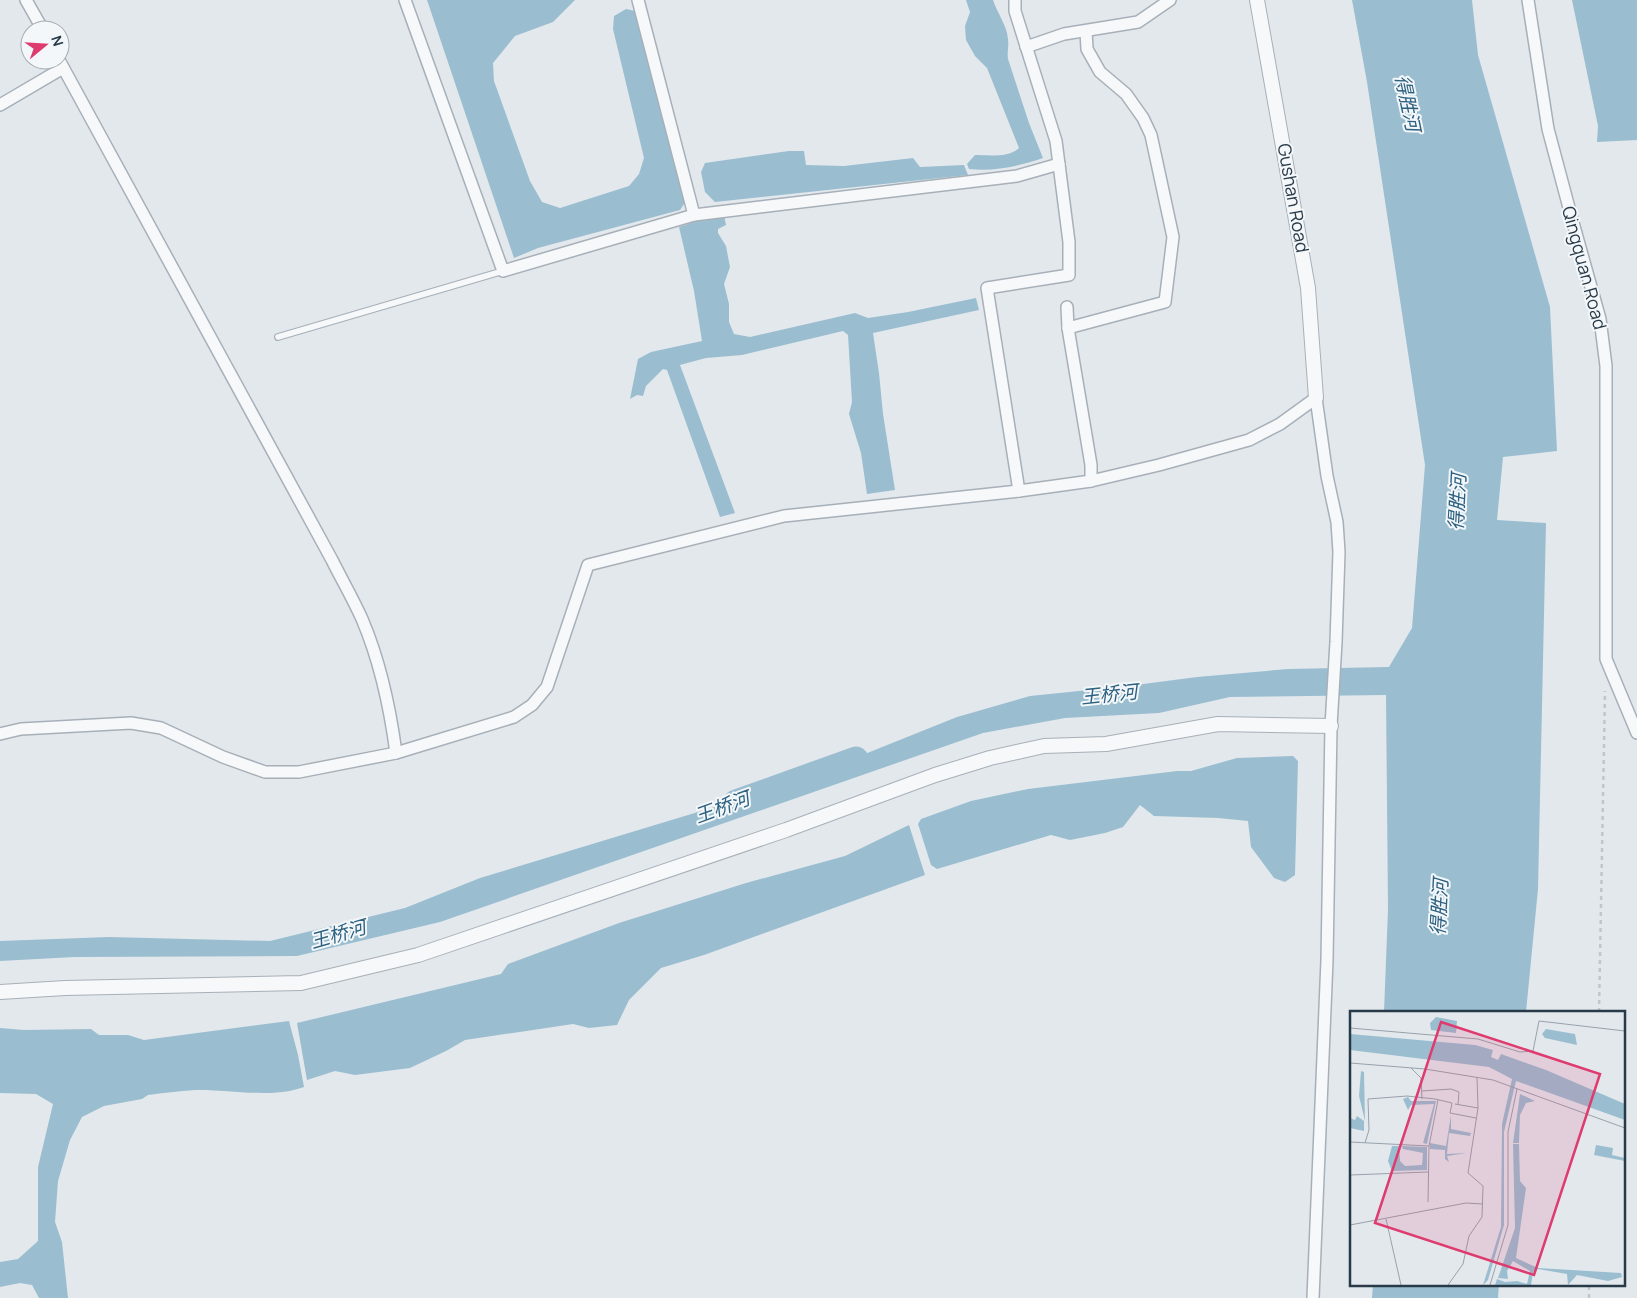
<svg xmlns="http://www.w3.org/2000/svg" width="1637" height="1298" font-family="Manrope,'Noto Sans SC',sans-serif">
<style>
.water{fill:#9abed0}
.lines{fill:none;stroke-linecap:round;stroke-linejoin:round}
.river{stroke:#9abed0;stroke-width:25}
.service-casing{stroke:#a7b0b8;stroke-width:8}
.minor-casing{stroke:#a7b0b8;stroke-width:14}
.tertiary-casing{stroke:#a7b0b8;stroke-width:16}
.path{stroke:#c0c6cb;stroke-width:2.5;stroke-dasharray:4 4;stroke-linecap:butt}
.service{stroke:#f6f8fa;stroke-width:5.5}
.minor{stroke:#f6f8fa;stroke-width:11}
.tertiary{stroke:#f6f8fa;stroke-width:14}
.labels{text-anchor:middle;stroke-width:4;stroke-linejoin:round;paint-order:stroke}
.street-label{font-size:18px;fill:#283947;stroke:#f3f7f9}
.water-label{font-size:19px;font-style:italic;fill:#2d6081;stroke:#f3f7f9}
.inset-road{fill:none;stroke:#98a2ab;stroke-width:1}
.view{fill:#de3b6f;fill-opacity:0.15;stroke:#de3b6f;stroke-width:2.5}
.inset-edge{fill:none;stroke:#283947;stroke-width:2.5}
</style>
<rect width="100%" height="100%" fill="#e3e8ed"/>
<!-- water -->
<g class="water">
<path d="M427,0h148l-22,22 -38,14 -22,27 1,18 36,100 12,21 18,6 69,-22 10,-12 5,-16 -31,-129 1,-13 12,-7 9,2 51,190 -6,9 -142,38 -24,10z"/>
<path d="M966,0h27c4,13 14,25 15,39 1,7 -1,12 0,20l21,64 14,35c-24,8 -49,14 -74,11l-2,-5 8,-9c12,0 34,3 44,-7l-32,-80 -12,-12 -9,-16 -1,-14 5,-14z"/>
<path d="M1352,0h120l6,55 72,252 7,144 -54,6 -6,63 49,3 -8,366 -12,123h-142l4,-103 -2,-214 -156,2 -71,16 -94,5 -82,15 -543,189 -143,34 -222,1 -75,4v-20l109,-4 161,4 135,-33 75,-30 310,-94 167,-67 73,-21 98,-10 69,-9 91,-8 101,-2 23,-39 13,-163 -58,-383z"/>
<path d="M1572,0h65v140l-40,2 1,-16z"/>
<path d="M789,151h15l2,14 38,1 69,-8 7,9 44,-2 4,10 -253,27 -10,-10 -4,-20 4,-9z"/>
<path d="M724,215l2,10 -8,4v4l8,13 4,21 -6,17 5,20v18l5,12 16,3 105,-24 13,5 40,-6 68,-14 3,12 -106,23 6,40 4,41 12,76 -28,4 -6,-41 -12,-39 3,-12 -4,-67 -5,-4 -101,24 -36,3 -26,7 55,148 -15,4 -53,-147 -4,-1 -17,17 -3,10 -6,-1 -7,4 8,-40 13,-7 51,-11 -8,-50 -15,-64 21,-7z"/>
<path d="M1293,756l5,5 -3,114 -10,7 -11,-4 -23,-31 -3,-26 -30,-3 -64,-2 -14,-11 -17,22 -18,6 -35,7 -19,-5 -114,34 -6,-4 -13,-41 3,-5 50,-18 57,-12 149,-18h14l46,-13z"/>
<path d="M909,825l16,50 -221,80 -43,13 -32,32 -12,25 -28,3 -16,-4 -108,16 -19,11 -36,17 -55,7 -20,-4 -28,9 -10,-57 204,-49 7,-10 111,-41 127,-40 99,-27z"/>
<path d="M289,1021l9,34 6,32c-32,12 -76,2 -109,3 -16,1 -32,3 -47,5l-6,4 -38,7 -22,11 -12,23 -12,41 -3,41 7,20 6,56h-29l-7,-13 -12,-2 -20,4v-25l18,-3 20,-18v-74l15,-63 -17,-10 -36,-1v-65l24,2 67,-1 8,6h29l16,5z"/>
<path d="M1373,1284h126l-1,14h-126z"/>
</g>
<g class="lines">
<!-- river -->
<path class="river" d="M736,802l120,-43"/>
<defs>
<path id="service" d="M278,337l225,-66"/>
<g id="minor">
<path d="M26,0l17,30"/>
<path d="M405,0l98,271 191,-56 323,-39 42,-12"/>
<path d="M638,0l56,215"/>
<path d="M1015,0v11l41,130 13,101v33l-82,13 32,203"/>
<path d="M1528,0l20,129 24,90 28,100 6,47v293l31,74"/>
<path d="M1026,47l38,-13 74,-12 32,-22"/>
<path d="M59,60l273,500c10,20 21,39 30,59 18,42 28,89 34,134"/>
<path d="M0,105l63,-37"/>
<path d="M1067,307l1,21 23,137v16"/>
<path d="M1068,328l97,-26 8,-65 -22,-102 -8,-17 -17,-24 -26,-22 -13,-23 -1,-18"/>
<path d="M0,734l21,-5 110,-6 30,5 62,29 42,15h34l97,-19 118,-36 18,-12 15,-18 41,-122 196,-49 235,-25 72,-10 68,-16 90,-25 31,-16 36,-26 11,78 10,46 2,30 -3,90 -5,84 -4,234 -14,338"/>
</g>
<g id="tertiary">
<path d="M1257,0l51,288 8,110"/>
<path d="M0,992l65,-4 236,-5 117,-28 368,-125 149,-55 55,-17 54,-12 62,-2 112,-20 113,2"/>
</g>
</defs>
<!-- service casing -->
<use href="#service" class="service-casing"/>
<!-- minor casing -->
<use href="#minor" class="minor-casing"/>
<!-- tertiary casing -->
<use href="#tertiary" class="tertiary-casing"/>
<!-- path -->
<g class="path">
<path d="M1599,1012l6,-321"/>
<path d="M1589,1298v-14"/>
</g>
<!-- service -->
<use href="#service" class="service"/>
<!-- minor -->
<use href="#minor" class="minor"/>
<!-- tertiary -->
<use href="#tertiary" class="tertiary"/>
</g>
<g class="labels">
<!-- street labels -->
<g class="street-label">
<text transform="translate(1293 198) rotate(80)" y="6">Gushan Road</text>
<text transform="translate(1584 268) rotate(75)" y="6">Qingquan Road</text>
</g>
<!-- water labels -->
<g class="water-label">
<text transform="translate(1408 103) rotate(78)" y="7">得胜河</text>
<text transform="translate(1457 502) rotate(-87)" y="7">得胜河</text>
<text transform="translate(1109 694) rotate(-6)" y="7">王桥河</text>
<text transform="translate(722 807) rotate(-20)" y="7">王桥河</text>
<text transform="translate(1439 907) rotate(-87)" y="7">得胜河</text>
<text transform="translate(338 934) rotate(-16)" y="7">王桥河</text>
</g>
</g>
<!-- overview -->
<g transform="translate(1350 1011)">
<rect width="275" height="275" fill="#e3e8ed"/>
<path d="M86,6l21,4 -1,12 -25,-3 -1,-7zM196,18l29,5 2,11 -32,-7 -3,-4zM0,23l125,11 18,5 -2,7 7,3 3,-6 45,16 79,34v16l-109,-39 -12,51v93l-16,55 -5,5 18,-58 1,-103 10,-45 -23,-12 -139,-17zM11,60l3,1 1,49 -6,-25zM170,83l15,7 -9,2 -6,12 -1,28h-6zM58,86l3,4h25l-9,43 -4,-1 11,-39 -23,1 -3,5 -5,-11zM101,104v14l20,4 -1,3 -21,-3 -2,21 20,-1 -20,3 2,6 -4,-3v-9l-15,-1v-6l16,3zM7,105l7,5v10l-14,-3v-10l5,2zM163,133h6l1,37 6,7 -10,70 22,10 83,5 1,4 -14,4 -31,-6 -9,10 -1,-11 -29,-5 -5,3 -2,13h-36l2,-6 8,3 12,-1 10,3 3,-13 -17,-10 -6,10 1,8 -10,-1 17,-50zM246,134l17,3 -1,7 13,3v3l-31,-6zM42,135h7l1,15 5,5 17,-1 1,-12 -20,-4 -1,-3 25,1v23l-35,1 -4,-10z" fill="#9abed0"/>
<path class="inset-road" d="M0,17l128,11 42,13 13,-1 6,-30 86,10M0,52l75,6 68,11 132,48M61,57l10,10 1,21M72,80l29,-2 8,3 -1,13M105,93l23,4M0,131l79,4M15,132l4,-13 -1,-31 39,-3 28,3 17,4 -2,10 26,5M0,164l78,-3M78,191l1,-56 9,-46M36,208l15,66M0,214l116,-22 17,1M98,274l15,-21 6,-28 13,-19 1,-31 -15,-13 10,-65 -1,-31M140,274l18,-60v-93l9,-43"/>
<path class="view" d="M91,11l159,52 -66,201 -159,-52z"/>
<rect width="275" height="275" class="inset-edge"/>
</g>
<!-- north arrow -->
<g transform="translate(45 45) rotate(72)"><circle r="24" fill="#f3f7f9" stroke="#a2abb2"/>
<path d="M0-4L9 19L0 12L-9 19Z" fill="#de3b6f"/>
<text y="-8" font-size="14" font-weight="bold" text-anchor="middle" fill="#283947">N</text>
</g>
</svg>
